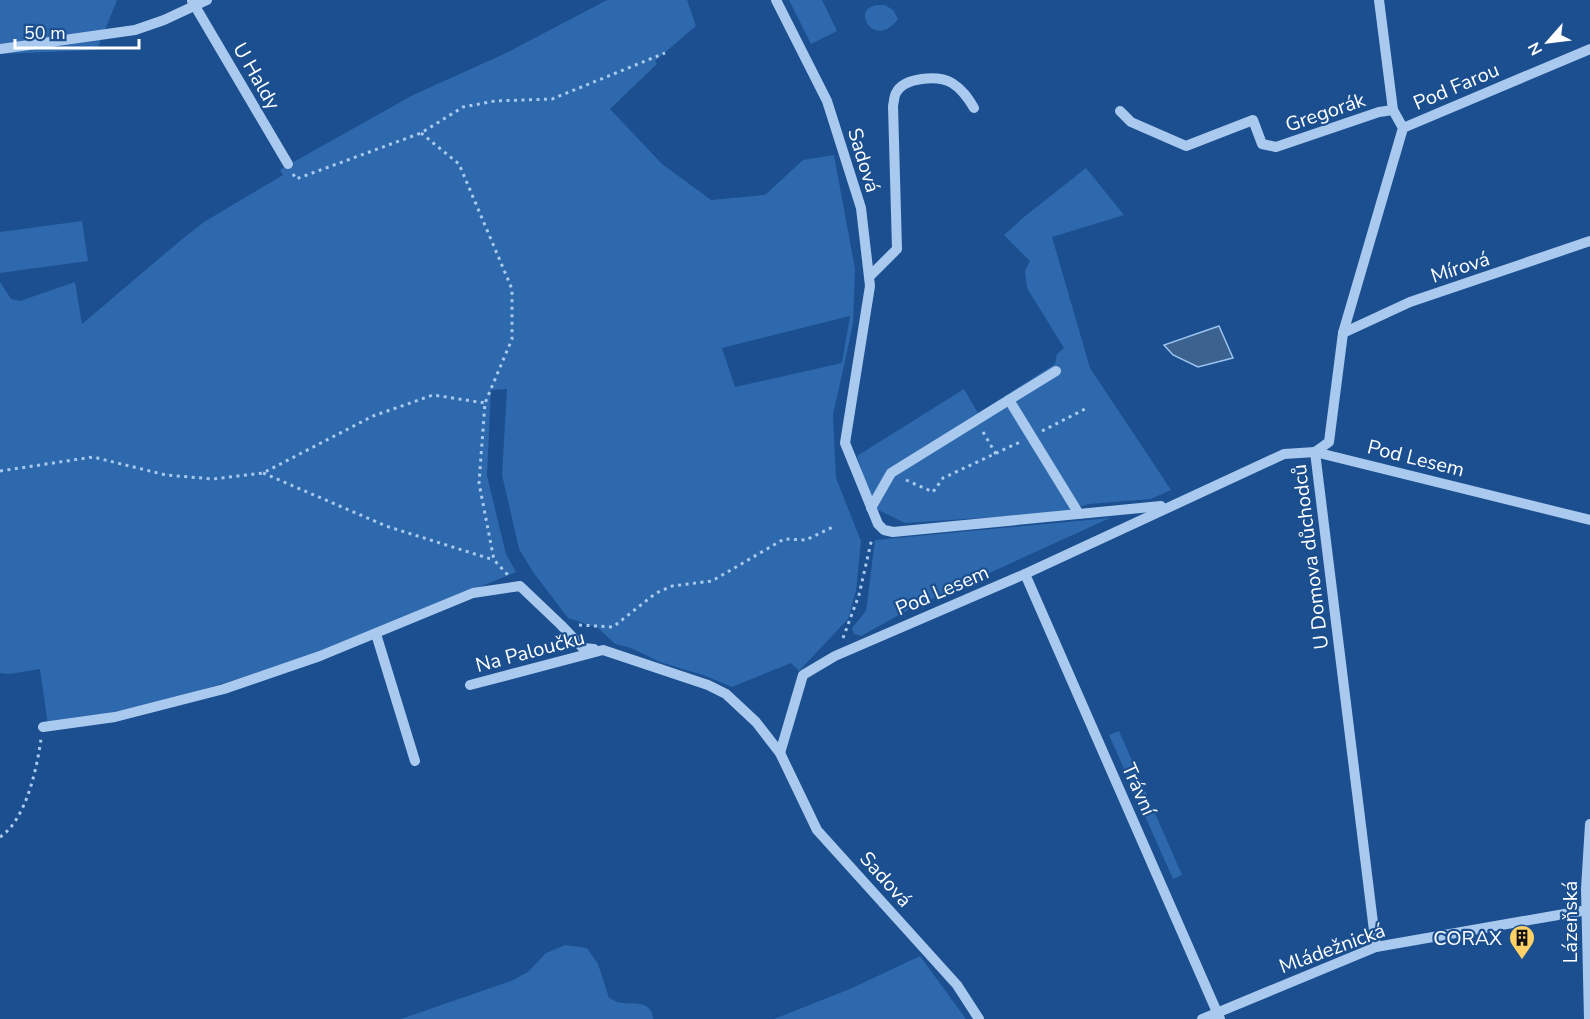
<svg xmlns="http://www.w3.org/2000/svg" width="1590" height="1019" font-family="'Nunito Sans',sans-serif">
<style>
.green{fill:#2e69ad;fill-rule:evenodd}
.water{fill:#3c6290;stroke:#9cc4f0;stroke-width:1.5}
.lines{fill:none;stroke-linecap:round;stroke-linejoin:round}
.path{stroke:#a9c9ee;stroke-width:3;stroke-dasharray:3 4.5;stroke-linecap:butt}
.minor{stroke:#a9c9ee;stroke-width:10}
.labels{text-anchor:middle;stroke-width:4.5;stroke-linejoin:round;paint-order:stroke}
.street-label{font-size:20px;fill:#fff;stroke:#1b4f8f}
.poi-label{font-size:20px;fill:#fff;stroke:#1b4f8f;text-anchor:end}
</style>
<rect width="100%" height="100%" fill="#1b4f8f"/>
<!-- green -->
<g class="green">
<path d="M0,0h117l-20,50 -97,4z"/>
<path d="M607,0h80l9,26 -41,35 2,3 -47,45 52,55 49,36 54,-5 38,-35 31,-5 21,114 -2,55 -20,91 3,63 25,63 -5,50 -8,28 -49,52 -8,-8 -59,24 -26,-11 -46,-14 -29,-14 -16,-4 -17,-16 -30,-10 -35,-46 -14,-23 -17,-74 5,-86 -16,1 -4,86 19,78 10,18c-54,22 -107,45 -161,66 -99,38 -203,69 -307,87l-8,-56 -30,5 -10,-1v-391l11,17 9,2 55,-19 7,42 99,-84 23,-18 79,-47 -3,-5 17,-10 116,-65 91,-41zM850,316l-8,47 -107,24 -13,-39z"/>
<path d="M789,0h33l15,31 -26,13z"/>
<path d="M876,5h9l8,5 5,9c-23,31 -48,-9 -22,-14z"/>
<path d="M1086,168l38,47 -72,22 38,131 81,122 -20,9 -62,5 -31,9 -153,10 -31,-15 -17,-52 107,-67 14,24 77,-49 2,-10 7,-6 -37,-60 -2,-17 5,-10 -26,-26 20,-18z"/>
<path d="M82,221l6,40 -88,12v-41z"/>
<path d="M1110,518l-202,92 -47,26 -7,-2 -2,-6 14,-17 9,-71z"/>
<path d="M1119,731l63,144 -9,4 -64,-144z"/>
<path d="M565,945l22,3 11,16 11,34c5,2 9,5 14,5 13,1 29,-2 30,16h-252l110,-38 17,-9 18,-19z"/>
<path d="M920,956l46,63h-192l76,-30z"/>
</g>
<!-- water -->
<path class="water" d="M1219,326l14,32 -35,9 -25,-12 -9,-10z"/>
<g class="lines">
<!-- path -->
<g class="path">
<path d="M421,133l38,31 53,125v50l-27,64 -6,80 15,77 14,15"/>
<path d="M293,174l3,5 125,-46 42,-26 32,-6 57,-2 113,-46"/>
<path d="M1042,431l43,-22"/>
<path d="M983,432l13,22"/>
<path d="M0,471l93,-14 73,18 47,4 50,-6 110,-57 60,-21 52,8"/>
<path d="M263,473l123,53 108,34"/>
<path d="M906,480l27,12 10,-14 77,-36"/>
<path d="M579,625l34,2 43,-34 16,-7 40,-5 72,-42 22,1 27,-13"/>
<path d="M843,638l16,-43 13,-57"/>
<path d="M0,837c26,-17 37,-69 41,-98"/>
</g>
<!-- minor -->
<g class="minor">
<path d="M776,0l51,101 34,107 9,78 -25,157 33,81 6,6 9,2 268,-26"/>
<path d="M192,1l96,163"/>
<path d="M0,49l135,-19 29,-10 43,-20"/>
<path d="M1120,111l11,11 55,24 67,-26 9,24 14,3 103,-35 14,-2"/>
<path d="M1403,128l187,-79"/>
<path d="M870,276l27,-27 -4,-143c1,-4 1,-10 3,-13 8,-16 42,-18 56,-10 10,6 16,15 22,25"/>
<path d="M1343,333l67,-31 180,-61"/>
<path d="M1009,400l70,114"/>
<path d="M1315,452l61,495"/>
<path d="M1315,452l14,-10 14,-109 60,-205 -10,-18 -14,-110"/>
<path d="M871,508l20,-35 165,-102"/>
<path d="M1025,574l195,445"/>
<path d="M376,634l39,127"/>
<path d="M470,685l133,-35 105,35 18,9 30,28 24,31 37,77 140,155 22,34"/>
<path d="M43,727l72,-10 109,-28 96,-33 153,-63 47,-7 41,39 22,23 11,1"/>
<path d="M780,753l23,-78 32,-19 190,-82 259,-120 31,-2 275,68"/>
<path d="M1202,1019l174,-72 211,-37"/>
<path d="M1589,1019l-3,-130 4,-65"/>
</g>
</g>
<!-- icons -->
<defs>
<symbol id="building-pin" viewBox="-11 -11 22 30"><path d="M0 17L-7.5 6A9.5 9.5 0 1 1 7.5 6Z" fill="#ffd166" stroke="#1b4f8f"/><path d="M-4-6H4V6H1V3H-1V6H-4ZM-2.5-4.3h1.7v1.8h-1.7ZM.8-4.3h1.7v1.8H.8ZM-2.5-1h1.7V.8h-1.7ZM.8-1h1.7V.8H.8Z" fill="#111"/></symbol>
</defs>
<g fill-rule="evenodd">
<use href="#building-pin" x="1507" y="923" width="30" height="40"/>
</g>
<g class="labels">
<!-- street labels -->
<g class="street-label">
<text transform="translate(257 76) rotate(60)" y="7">U Haldy</text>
<text transform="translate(1456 86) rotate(-23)" y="7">Pod Farou</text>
<text transform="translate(1325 112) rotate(-19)" y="7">Gregorák</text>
<text transform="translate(864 160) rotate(73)" y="7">Sadová</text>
<text transform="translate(1460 267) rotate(-18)" y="7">Mírová</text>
<text transform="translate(1416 458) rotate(14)" y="7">Pod Lesem</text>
<text transform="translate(1310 557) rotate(-97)" y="7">U Domova důchodců</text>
<text transform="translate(942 590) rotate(-23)" y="7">Pod Lesem</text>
<text transform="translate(530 651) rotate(-15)" y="7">Na Paloučku</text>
<text transform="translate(1139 789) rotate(66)" y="7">Trávní</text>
<text transform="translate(886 879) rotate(48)" y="7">Sadová</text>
<text transform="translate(1570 922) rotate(-90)" y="7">Lázeňská</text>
<text transform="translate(1332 948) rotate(-20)" y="7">Mládežnická</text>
</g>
<!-- poi labels -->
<g class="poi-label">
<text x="1502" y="945">CORAX</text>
</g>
</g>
<!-- north arrow -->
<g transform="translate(1548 42) rotate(242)" stroke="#1b4f8f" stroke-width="4.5" paint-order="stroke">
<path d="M0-4.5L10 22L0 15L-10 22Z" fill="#ffffff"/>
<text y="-9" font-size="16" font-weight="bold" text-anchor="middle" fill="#ffffff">N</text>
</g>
<!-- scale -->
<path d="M15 39v9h124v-9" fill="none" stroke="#ffffff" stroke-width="3"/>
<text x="24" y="39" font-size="18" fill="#ffffff" stroke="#1b4f8f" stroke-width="4.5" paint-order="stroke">50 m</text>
</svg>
